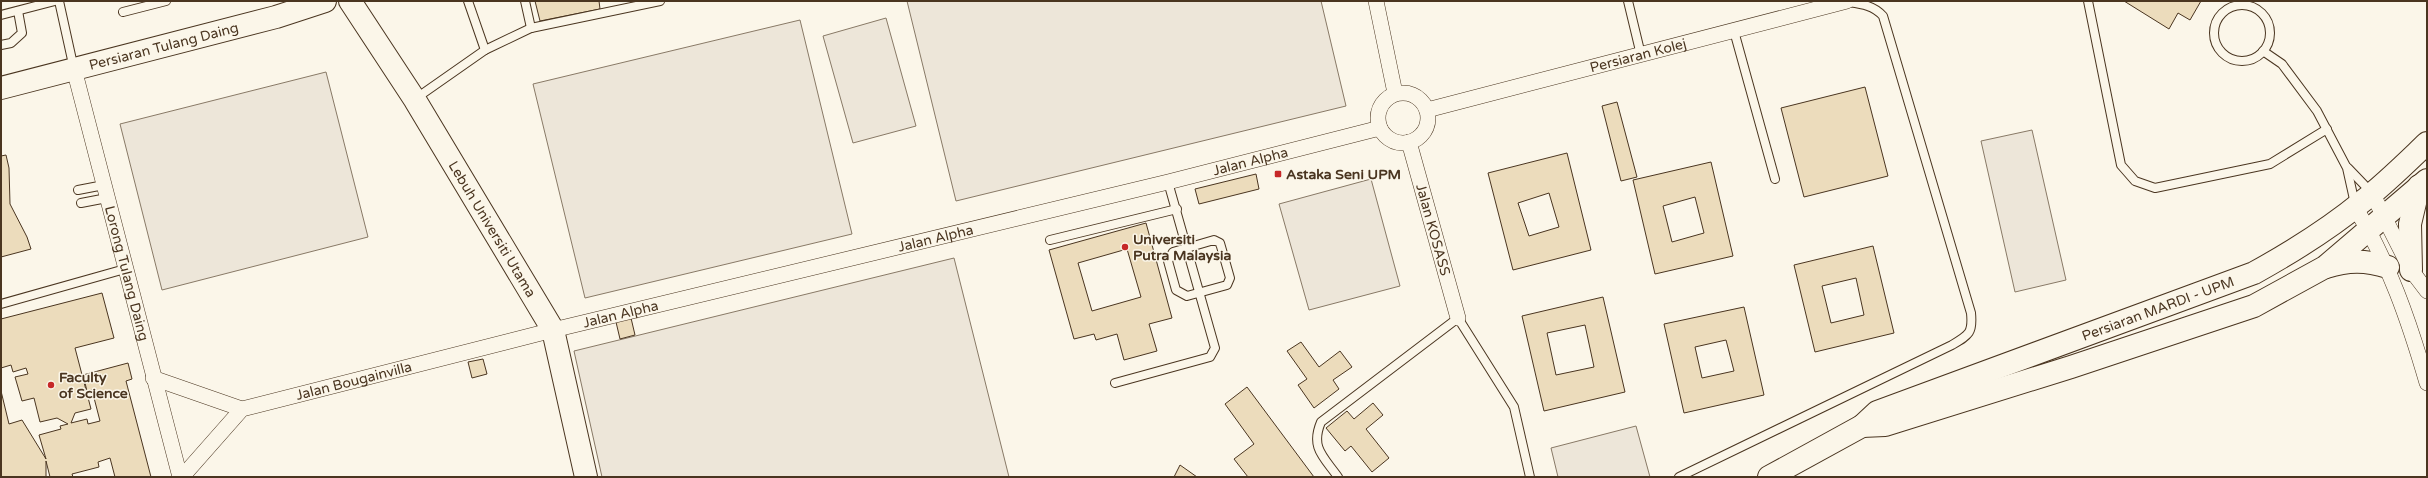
<svg xmlns="http://www.w3.org/2000/svg" width="2428" height="478" font-family="'Varela Round',sans-serif">
<style>
.green{fill:#ede6d9;stroke:#887966}
.building{fill:#ecdcbc;stroke:#4a3520;fill-rule:evenodd}
.lines{fill:none;stroke-linecap:round;stroke-linejoin:round}
.lane-casing{stroke:#4a3520;stroke-width:10}
.street-casing{stroke:#4a3520;stroke-width:16}
.secondary-casing{stroke:#4a3520;stroke-width:24}
.lane{stroke:#fbf6e9;stroke-width:8}
.street{stroke:#fbf6e9;stroke-width:15}
.secondary{stroke:#fbf6e9;stroke-width:22}
.poi-dot{fill:#c62828;stroke:#fbf6e9;stroke-width:1.5}
.labels{text-anchor:middle;stroke-width:3;stroke-linejoin:round;paint-order:stroke}
.street-label{font-size:14px;fill:#4a3520;stroke:#fbf6e9}
.poi-label{font-size:14px;font-weight:bold;fill:#4a3520;stroke:#fbf6e9;text-anchor:start}
</style>
<rect width="100%" height="100%" fill="#fbf6e9"/>
<!-- green -->
<g class="green">
<path d="M907,1h414l25,105 -390,95z"/>
<path d="M886,18l30,108 -63,17 -30,-107z"/>
<path d="M800,20l52,214 -267,64 -52,-214z"/>
<path d="M326,72l42,165 -206,53 -42,-166z"/>
<path d="M2032,130l34,150 -51,12 -34,-151z"/>
<path d="M1371,179l29,107 -91,24 -30,-106z"/>
<path d="M954,258l55,219h-407l-28,-126z"/>
<path d="M1636,426l14,51h-92l-7,-29z"/>
</g>
<!-- building -->
<g class="building">
<path d="M535,1h64l1,8 -60,12z"/>
<path d="M2124,1h77l-11,19 -12,-7 -9,16z"/>
<path d="M1865,87l23,89 -84,21 -23,-89z"/>
<path d="M1617,102l20,75 -16,4 -19,-75z"/>
<path d="M1567,153l24,97 -78,20 -25,-97zM1549,193l10,34 -30,9 -11,-33z"/>
<path d="M6,155l3,13 1,36 17,33 4,12 -30,8v-101z"/>
<path d="M1711,162l22,94 -78,18 -22,-94zM1695,197l9,36 -32,9 -9,-36z"/>
<path d="M1256,174l3,15 -60,15 -4,-15z"/>
<path d="M1146,223l26,95 -23,6 8,27 -33,9 -7,-26 -21,6 -2,-6 -20,5 -25,-89zM1127,249l14,48 -49,14 -14,-48z"/>
<path d="M1873,246l21,87 -79,19 -21,-87zM1856,278l8,37 -33,8 -9,-37z"/>
<path d="M102,293l12,45 -39,10 16,61 -16,4 -4,10 16,-4 1,5 12,-3 -8,-31 -5,1 -4,-16 45,-12 4,16 -6,2 25,96h-36l-5,-19 -12,4 1,5 -27,7 1,3h-23l-4,-16v16h-45v-86l8,33 13,-4 24,39 -7,-24 22,-6 -1,-3 8,-2 -11,-6 -17,4 -6,-24 -12,3 -7,-24 13,-3 -2,-6 -13,4 -2,-7 -10,3v-49z"/>
<path d="M1603,297l22,95 -81,19 -22,-95zM1585,325l9,42 -38,8 -9,-42z"/>
<path d="M1744,307l20,88 -80,18 -20,-89zM1726,340l8,31 -32,7 -7,-31z"/>
<path d="M631,318l4,17 -15,4 -4,-17z"/>
<path d="M1301,342l18,25 21,-16 12,16 -19,13 6,9 -25,19 -16,-23 9,-6 -20,-28z"/>
<path d="M483,359l4,15 -15,4 -4,-16z"/>
<path d="M1247,387l67,90h-66l-14,-18 20,-15 -29,-40z"/>
<path d="M1373,403l10,12 -17,14 23,29 -17,14 -21,-26 -6,5 -19,-23 21,-17 7,8z"/>
<path d="M1180,465l17,12h-23z"/>
</g>
<g class="lines">
<defs>
<g id="lane">
<path d="M59,1l15,68"/>
<path d="M468,1l17,49"/>
<path d="M525,1l6,27"/>
<path d="M1628,1l13,54"/>
<path d="M2088,1l33,164 14,16 20,7 115,-24 57,-35"/>
<circle cx="2242" cy="33" r="28"/>
<path d="M123,12l43,-11"/>
<path d="M1,15l54,-14"/>
<path d="M1734,31l41,148"/>
<path d="M1,45l10,-2 11,-10 -4,-22"/>
<path d="M2263,51l19,13 35,47 30,57 8,36"/>
<path d="M415,99l70,-49 46,-22 129,-27"/>
<path d="M2348,168l24,25"/>
<path d="M78,190l26,-5"/>
<path d="M81,203l26,-5"/>
<path d="M1050,240l127,-31"/>
<path d="M1214,240l6,3 10,35 -3,7 -40,11 -11,-6 -8,-29 5,-9z"/>
<path d="M1,304l124,-35"/>
<path d="M1115,383l95,-26 5,-9 -47,-166"/>
<path d="M1338,477c-14,-20 -28,-29 -17,-55l137,-104 56,89 16,70"/>
<path d="M1679,477l273,-132c17,-10 21,-12 19,-32l-88,-297c-10,-11 -22,-12 -36,-14"/>
</g>
<g id="street">
<path d="M1376,1l19,92"/>
<path id="s1" d="M74,69l106,408"/>
<circle cx="1403" cy="118" r="25"/>
<path id="s2" d="M1427,110l420,-109"/>
<path id="s3" d="M1409,142l49,176"/>
<path d="M2372,193l39,77 16,21"/>
<path d="M2355,207c34,56 54,114 72,176"/>
<path d="M153,378l89,31"/>
<path id="s4" d="M182,477l60,-68 311,-79 615,-148 212,-54"/>
</g>
<g id="secondary">
<path id="s5" d="M350,1l65,99 138,230 33,147"/>
<path id="s6" d="M1,88l275,-71 49,-16"/>
<path d="M2326,267c22,-7 40,-7 62,0"/>
<path d="M2411,270l-1,-46 9,-38"/>
<path d="M1862,426l23,-1 186,-58 183,-61 71,-39 102,-87"/>
<path id="s7" d="M1769,477l93,-51 15,-14 377,-139c38,-21 75,-44 109,-72 23,-18 43,-38 64,-58"/>
</g>
</defs>
<!-- lane casing -->
<use href="#lane" class="lane-casing"/>
<!-- street casing -->
<use href="#street" class="street-casing"/>
<!-- secondary casing -->
<use href="#secondary" class="secondary-casing"/>
<!-- lane -->
<use href="#lane" class="lane"/>
<!-- street -->
<use href="#street" class="street"/>
<!-- secondary -->
<use href="#secondary" class="secondary"/>
</g>
<!-- markers -->
<g class="poi-dot">
<rect x="1274" y="170" width="8" height="8" rx="2"/>
<circle cx="1125" cy="247" r="4"/>
<circle cx="51" cy="385" r="4"/>
</g>
<g class="labels">
<!-- street labels -->
<g class="street-label">
<text dy="5" stroke="none"><textPath href="#s6" startOffset="168">Persiaran Tulang Daing</textPath></text>
<text dy="5" stroke="none"><textPath href="#s2" startOffset="218">Persiaran Kolej</textPath></text>
<text dy="5" stroke="none"><textPath href="#s4" startOffset="1129">Jalan Alpha</textPath></text>
<text dy="5" stroke="none"><textPath href="#s5" startOffset="269">Lebuh Universiti Utama</textPath></text>
<text dy="5" stroke="none"><textPath href="#s3" startOffset="91">Jalan KOSASS</textPath></text>
<text dy="5" stroke="none"><textPath href="#s4" startOffset="805">Jalan Alpha</textPath></text>
<text dy="5" stroke="none"><textPath href="#s1" startOffset="211">Lorong Tulang Daing</textPath></text>
<text dy="5" stroke="none"><textPath href="#s7" startOffset="426">Persiaran MARDI - UPM</textPath></text>
<text dy="5" stroke="none"><textPath href="#s4" startOffset="481">Jalan Alpha</textPath></text>
<text dy="5" stroke="none"><textPath href="#s4" startOffset="206">Jalan Bougainvilla</textPath></text>
</g>
<!-- poi labels -->
<g class="poi-label">
<text x="1286" y="179">Astaka Seni UPM</text>
<text x="1133" y="244">Universiti<tspan x="1133" dy="16">Putra Malaysia</tspan></text>
<text x="59" y="382">Faculty<tspan x="59" dy="16">of Science</tspan></text>
</g>
</g>
<!-- border -->
<rect width="2428" height="478" fill="none" stroke="#4a3520" stroke-width="4"/>
</svg>
